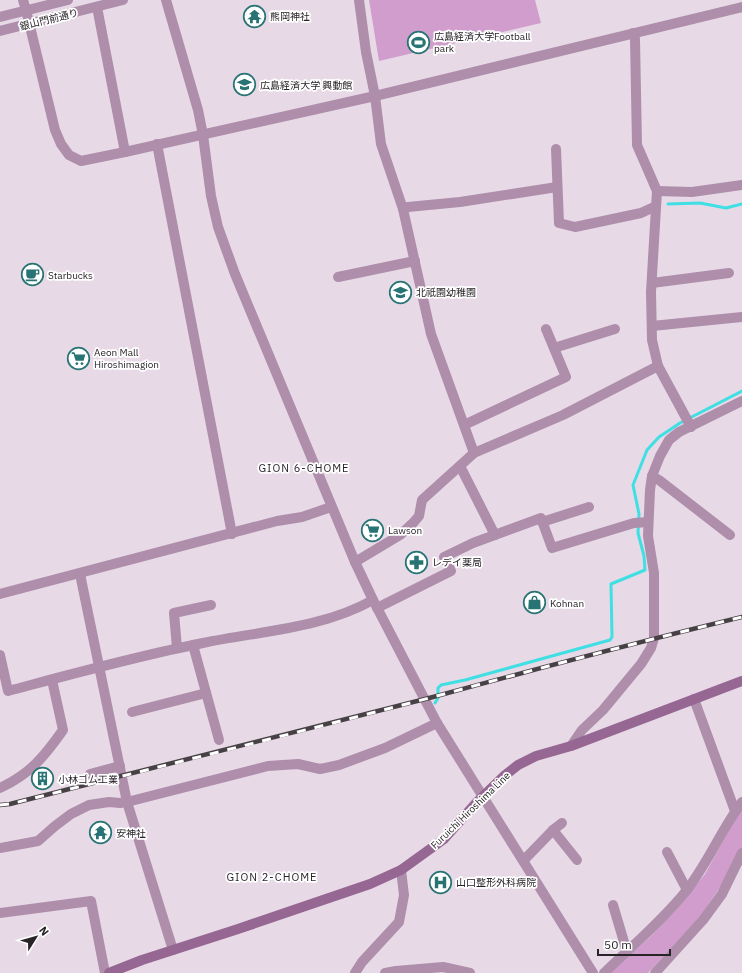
<svg xmlns="http://www.w3.org/2000/svg" width="742" height="973" font-family="'IBM Plex Sans','Noto Sans JP',sans-serif">
<style>
.green{fill:#d09dcc}
.lines{fill:none;stroke-linecap:round;stroke-linejoin:round}
.stream{stroke:#3fdfe3;stroke-width:3}
.minor{stroke:#af8eac;stroke-width:10}
.tertiary{stroke:#af8eac;stroke-width:10}
.secondary{stroke:#966793;stroke-width:10}
.rail-casing{stroke:#474146;stroke-width:4.5}
.rail{stroke:#fff;stroke-width:3;stroke-dasharray:9;stroke-linecap:butt}
.labels{text-anchor:middle;stroke-width:3.5;stroke-linejoin:round;paint-order:stroke}
.poi-label{font-size:10px;fill:#282327;stroke:#fff;text-anchor:start}
.street-label{font-size:10px;fill:#282327;stroke:#fff}
.neighbourhood-label{font-size:11px;letter-spacing:1px;fill:#282327;stroke:#fff}
</style>
<rect width="100%" height="100%" fill="#e7dae6"/>
<!-- green -->
<g class="green">
<path d="M369,0h166l6,23 -162,38z"/>
<path d="M742,809v38l-19,36 -25,36 -50,54h-38l40,-36 27,-28 28,-35 33,-60z"/>
</g>
<g class="lines">
<!-- stream -->
<g class="stream">
<path d="M668,204l32,-1 26,5 16,-4"/>
<path d="M435,703l3,-5v-10l3,-3 24,-5 145,-40 2,-3 -1,-53 34,-14 -1,-14 -6,-23 1,-19 -6,-29 14,-35 12,-13 21,-14 62,-32"/>
</g>
<!-- minor -->
<g class="minor">
<path d="M23,0l3,10"/>
<path d="M166,0l32,110 5,25"/>
<path d="M359,0l7,52 9,44 6,48 22,65 28,125 43,119"/>
<path d="M0,17l68,-17"/>
<path d="M0,31l123,-31"/>
<path d="M633,33l2,6 2,106 20,46 -6,101 1,48 6,26 33,61"/>
<path d="M157,144l75,390"/>
<path d="M556,149l3,74 16,4 66,-14 15,-7"/>
<path d="M657,191l35,1 50,-7"/>
<path d="M403,209l5,-2 52,-5 97,-15"/>
<path d="M338,277l77,-16"/>
<path d="M652,283l77,-10"/>
<path d="M652,326l90,-9"/>
<path d="M554,348l61,-19"/>
<path d="M464,425l102,-48 -20,-48"/>
<path d="M460,466l35,69"/>
<path d="M652,476l7,4 71,55"/>
<path d="M542,522l47,-15"/>
<path d="M355,562l45,-27 13,-12 6,-7 3,-16 52,-47 89,-38 95,-49"/>
<path d="M80,574l47,228 46,148"/>
<path d="M0,594l277,-73 25,-4 29,-10"/>
<path d="M377,608l74,-37 -7,-14 29,-14 68,-25 11,30 82,-25 14,-1"/>
<path d="M193,645l26,95"/>
<path d="M177,648l-3,-35 37,-8"/>
<path d="M0,655l8,36c64,-17 129,-35 195,-48 57,-12 118,-14 170,-43"/>
<path d="M694,699l41,112"/>
<path d="M132,712l74,-19"/>
<path d="M571,746l11,-16 21,-20 38,-46 10,-16 3,-10v-65l-6,-37 2,-46 2,-14 8,-20 9,-16 10,-8 63,-31"/>
<path d="M90,774l30,-8"/>
<path d="M0,788c30,-14 44,-31 63,-58l-11,-50"/>
<path d="M553,830l24,30"/>
<path d="M0,848l38,-7 17,-15 16,-12 18,-9 20,-3 11,1 7,-1 141,-36 30,-2 22,5 19,-4 46,-17 52,-25"/>
<path d="M667,852l20,38"/>
<path d="M524,860l29,-30 9,-7"/>
<path d="M613,905l14,47"/>
<path d="M0,913l91,-12 14,72"/>
<path d="M355,973l7,-11 37,-40 5,-27 -3,-25"/>
<path d="M385,973l11,-2 47,-4 27,6"/>
<path d="M604,973c28,-27 58,-52 82,-82 22,-28 35,-61 56,-89"/>
<path d="M655,973l48,-53 19,-26 20,-41"/>
</g>
<!-- tertiary -->
<g class="tertiary">
<path d="M97,7l28,145 250,-56 367,-89"/>
<path d="M26,10l29,120 6,14 8,11 12,6 44,-9"/>
<path d="M203,135l8,61 7,31 17,47 120,288 18,38 64,123 156,250"/>
</g>
<!-- secondary -->
<path class="secondary" d="M109,973l33,-13 96,-31 132,-45 31,-14 43,-31 32,-36 28,-27 14,-11 18,-9 35,-10 171,-65"/>
<defs>
<path id="rail" d="M0,805l10,-1c141,-35 282,-70 423,-107 103,-28 206,-55 309,-80"/>
</defs>
<!-- rail casing -->
<use href="#rail" class="rail-casing"/>
<!-- rail -->
<use href="#rail" class="rail"/>
</g>
<!-- icons -->
<defs>
<symbol id="temple-ring" viewBox="-11 -11 22 22"><circle r="9.5" fill="#fff" stroke="#287374" stroke-width="1.5"/><path d="M0-6L5-2H3V0L6.5 2.5H4V6H1.5V3h-3V6H-4V2.5H-6.5L-3 0V-2H-5Z" fill="#287374"/></symbol>
<symbol id="stadium-ring" viewBox="-11 -11 22 22"><circle r="9.5" fill="#fff" stroke="#287374" stroke-width="1.5"/><path d="M0-5a6.5 5 0 1 0 0 10a6.5 5 0 1 0 0-10ZM-3.5-1.8h7v3.6h-7Z" fill="#287374"/></symbol>
<symbol id="university-ring" viewBox="-11 -11 22 22"><circle r="9.5" fill="#fff" stroke="#287374" stroke-width="1.5"/><path d="M0-5L7-2L0 1L-7-2ZM-4 1L0 2.5L4 1V4Q0 6-4 4Z" fill="#287374"/></symbol>
<symbol id="cafe-ring" viewBox="-11 -11 22 22"><circle r="9.5" fill="#fff" stroke="#287374" stroke-width="1.5"/><path d="M-5.5-4.5H6V0H3Q3 3.5 0 3.5H-2.5Q-5.5 3.5-5.5 0ZM3-3.2v2h1.7v-2ZM-6 4.5H4V6H-6Z" fill="#287374"/></symbol>
<symbol id="school-ring" viewBox="-11 -11 22 22"><circle r="9.5" fill="#fff" stroke="#287374" stroke-width="1.5"/><path d="M0-5L7-2L0 1L-7-2ZM-4 1L0 2.5L4 1V4Q0 6-4 4Z" fill="#287374"/></symbol>
<symbol id="supermarket-ring" viewBox="-11 -11 22 22"><circle r="9.5" fill="#fff" stroke="#287374" stroke-width="1.5"/><path d="M-6-5.5h2.5l.6 2H6L4.5 2H-2.5L-4.4-4H-6ZM-1.5 3.2a1.3 1.3 0 1 0 .1 0ZM3 3.2a1.3 1.3 0 1 0 .1 0Z" fill="#287374"/></symbol>
<symbol id="pharmacy-ring" viewBox="-11 -11 22 22"><circle r="9.5" fill="#fff" stroke="#287374" stroke-width="1.5"/><path d="M-2-6h4v4h4v4h-4v4h-4v-4h-4v-4h4Z" fill="#287374"/></symbol>
<symbol id="shop-ring" viewBox="-11 -11 22 22"><circle r="9.5" fill="#fff" stroke="#287374" stroke-width="1.5"/><path d="M-5-2.5h2.3a2.7 3.5 0 0 1 5.4 0H5L5.5 6h-11ZM-1.5-2.5h3a1.5 2.3 0 0 0-3 0Z" fill="#287374"/></symbol>
<symbol id="building-ring" viewBox="-11 -11 22 22"><circle r="9.5" fill="#fff" stroke="#287374" stroke-width="1.5"/><path d="M-4-6H4V6H1V3H-1V6H-4ZM-2.5-4.3h1.7v1.8h-1.7ZM.8-4.3h1.7v1.8H.8ZM-2.5-1h1.7V.8h-1.7ZM.8-1h1.7V.8H.8Z" fill="#287374"/></symbol>
<symbol id="hospital-ring" viewBox="-11 -11 22 22"><circle r="9.5" fill="#fff" stroke="#287374" stroke-width="1.5"/><path d="M-5-5h3v3.5h4V-5h3V5h-3V1.5h-4V5h-3Z" fill="#287374"/></symbol>
</defs>
<g fill-rule="evenodd">
<use href="#temple-ring" x="242" y="4" width="25" height="25"/>
<use href="#stadium-ring" x="406" y="30" width="25" height="25"/>
<use href="#university-ring" x="232" y="72" width="25" height="25"/>
<use href="#cafe-ring" x="20" y="262" width="25" height="25"/>
<use href="#school-ring" x="388" y="280" width="25" height="25"/>
<use href="#supermarket-ring" x="66" y="346" width="25" height="25"/>
<use href="#supermarket-ring" x="360" y="518" width="25" height="25"/>
<use href="#pharmacy-ring" x="404" y="550" width="25" height="25"/>
<use href="#shop-ring" x="522" y="590" width="25" height="25"/>
<use href="#building-ring" x="30" y="766" width="25" height="25"/>
<use href="#temple-ring" x="88" y="820" width="25" height="25"/>
<use href="#hospital-ring" x="428" y="870" width="25" height="25"/>
</g>
<g class="labels">
<!-- poi labels -->
<g class="poi-label">
<text x="270" y="20">熊岡神社</text>
<text x="434" y="40">広島経済大学Football<tspan x="434" dy="12">park</tspan></text>
<text x="260" y="89">広島経済大学 興動館</text>
<text x="48" y="279">Starbucks</text>
<text x="416" y="296">北祇園幼稚園</text>
<text x="94" y="356">Aeon Mall<tspan x="94" dy="12">Hiroshimagion</tspan></text>
<text x="388" y="534">Lawson</text>
<text x="432" y="566">レデイ薬局</text>
<text x="550" y="607">Kohnan</text>
<text x="58" y="783">小林ゴム工業</text>
<text x="116" y="837">安神社</text>
<text x="456" y="886">山口整形外科病院</text>
</g>
<!-- street labels -->
<g class="street-label">
<text transform="translate(49 19) rotate(-14)" y="4">銀山門前通り</text>
<text transform="translate(470 810) rotate(-44)" y="4">Furuichi Hiroshima Line</text>
</g>
<!-- neighbourhood labels -->
<g class="neighbourhood-label">
<text x="304" y="472">GION 6-CHOME</text>
<text x="272" y="881">GION 2-CHOME</text>
</g>
</g>
<!-- north arrow -->
<g transform="translate(36 937) rotate(53)" stroke="#ffffff" stroke-width="3" paint-order="stroke">
<path d="M0-3L7 15L0 10L-7 15Z" fill="#282327"/>
<text y="-6" font-size="11" font-weight="bold" text-anchor="middle" fill="#282327">N</text>
</g>
<!-- scale -->
<path d="M598 949v6h72v-6" fill="none" stroke="#282327" stroke-width="2"/>
<text x="604" y="949" font-size="12" fill="#282327" stroke="#ffffff" stroke-width="3" paint-order="stroke">50 m</text>
</svg>
